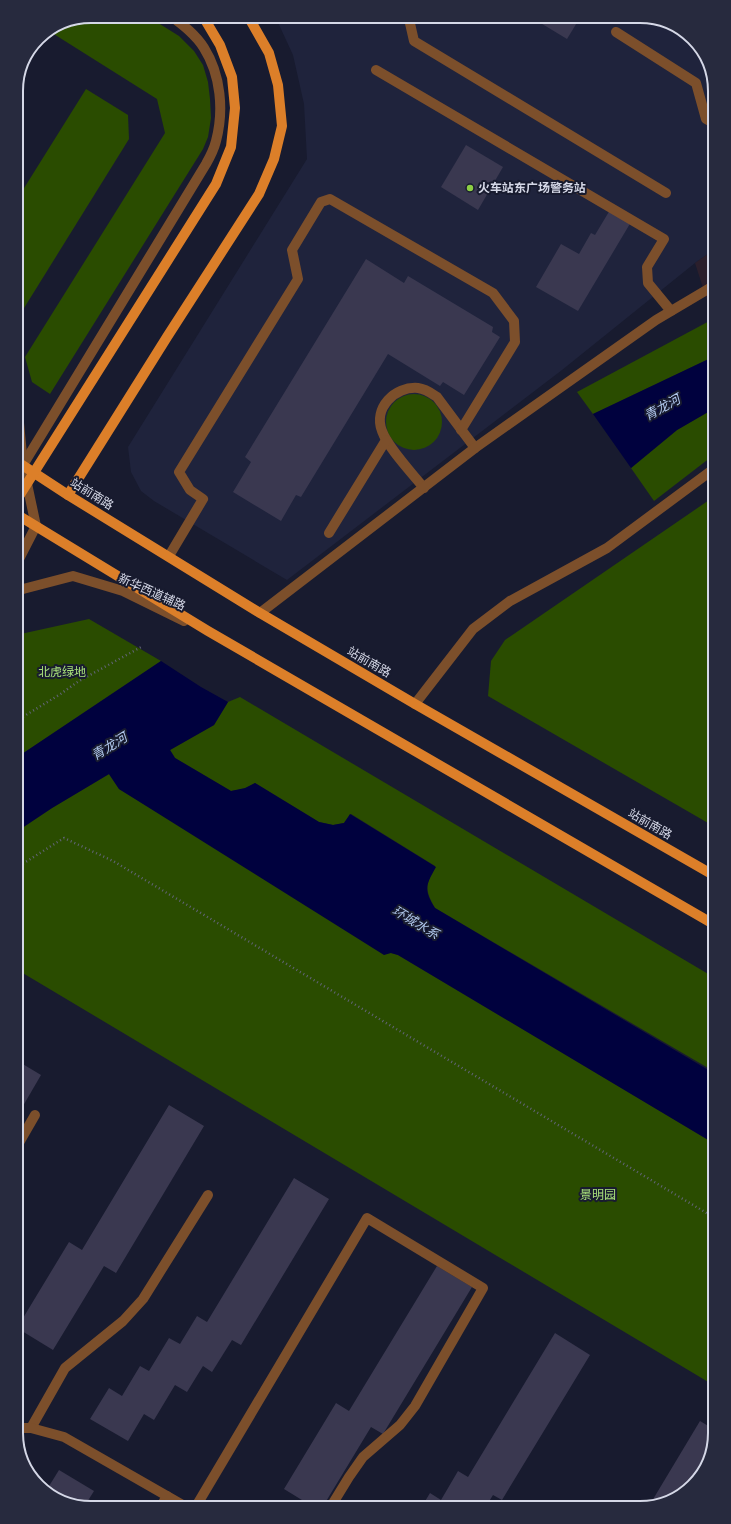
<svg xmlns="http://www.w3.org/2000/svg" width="731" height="1524" font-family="Karla,'Noto Sans SC',sans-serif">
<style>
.built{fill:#1f233c}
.industrial{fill:#2b1f2c}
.green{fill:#2a4c00}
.water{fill:#00013e}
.building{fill:#3a3850}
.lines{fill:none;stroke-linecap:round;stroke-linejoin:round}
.path{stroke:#626577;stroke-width:2.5;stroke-dasharray:1 3;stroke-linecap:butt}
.service{stroke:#7c4f2b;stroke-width:10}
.minor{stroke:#7c4f2b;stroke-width:10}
.primary{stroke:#dc7f29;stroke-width:10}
.primary-bridge{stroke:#dc7f29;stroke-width:10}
.poi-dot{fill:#8dce44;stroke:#181b2f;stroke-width:1.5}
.labels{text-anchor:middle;stroke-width:4;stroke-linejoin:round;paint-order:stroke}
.poi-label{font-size:12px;font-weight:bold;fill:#d5d8e7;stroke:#181b2f;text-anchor:start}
.street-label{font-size:12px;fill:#d5d8e7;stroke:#181b2f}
.park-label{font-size:12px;fill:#a9e17b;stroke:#181b2f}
.water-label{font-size:13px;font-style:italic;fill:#b1c8ed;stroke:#181b2f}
.rim{fill:none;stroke:#d5d8e7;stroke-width:2}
</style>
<rect width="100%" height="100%" fill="#181b2f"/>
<!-- built -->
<path class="built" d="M275,16h370l40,15 24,32 6,29v157l-20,14 -133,107 -275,210 -133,-79 -13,-10 -10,-19 -3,-25 179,-288 -3,-55 -11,-49z"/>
<!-- industrial -->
<path class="industrial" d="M715,249v69l-2,1 -18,-56z"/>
<!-- green -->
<g class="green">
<path d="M91,16h56l32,20 15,15 9,14 5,17 2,17 1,19 -3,19 -5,12 -153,245 -18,-12 -7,-25 140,-224 -8,-34 -108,-68 14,-9z"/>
<path d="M86,89l42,26 1,24 -113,182v-120z"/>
<path d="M715,318v38l-122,58 -16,-22z"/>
<circle cx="414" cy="422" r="28"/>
<path d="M715,408v46l-61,47 -23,-33 46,-38z"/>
<path d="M715,496v331l-227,-131 3,-35 14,-21z"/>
<path d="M89,619l72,42 -145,97v-123z"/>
<path d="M240,697l475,281v94l-280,-164c-11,-19 -9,-23 0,-42l-84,-52 -7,9 -11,2 -14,-3 -64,-39 -10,6 -14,2 -56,-33 -5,-8 44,-25 14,-23z"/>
<path d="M109,774l10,15 272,164 7,2 317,189v242l-699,-417v-137l36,-24z"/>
</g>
<!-- water -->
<g class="water">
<path d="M715,356v52l-38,22 -46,38 -38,-54z"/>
<path d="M161,661l40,26 27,15 -14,23 -44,25 5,8 56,33 14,-3 10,-5 64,39 14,3 11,-2 6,-9 86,53c-10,18 -13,22 -1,41l280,166v70l-317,-189 -7,-2 -7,2 -265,-166 -10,-15 -57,34 -36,24v-74z"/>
</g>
<!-- building -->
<g class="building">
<path d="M529,16h52l-14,23z"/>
<path d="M466,145l37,22 -25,43 -37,-23z"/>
<path d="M610,210l21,12 -53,89 -42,-24 25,-43 18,10 12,-21 4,2z"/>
<path d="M366,259l38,24 4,-7 85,51 -1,5 8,5 -36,58 -21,-13 -3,4 -52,-32 -87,143 -5,-2 -15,26 -48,-29 18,-30 -6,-5z"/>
<path d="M16,963l7,4 -7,11z"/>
<path d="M16,1060l25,15 -25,43z"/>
<path d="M169,1105l35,21 -88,147 -12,-7 -51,84 -36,-22 52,-86 13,8z"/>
<path d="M294,1178l35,21 -88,146 -9,-5 -20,32 -9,-6 -16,26 -12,-7 -21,35 -10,-6 -16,27 -38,-22 19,-31 13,8 18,-30 9,5 20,-33 11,6 17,-28 10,6z"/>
<path d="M437,1266l35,21 -89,147 -12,-7 -49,81h-7l-31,-19 52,-86 13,8z"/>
<path d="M555,1333l35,22 -88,145 -9,-5 -8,13h-64l9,-15 11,7 17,-29 10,6z"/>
<path d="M700,1421l15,9 -13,45 -34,27 -19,4z"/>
<path d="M59,1470l35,21 -10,16 -35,-12 -3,-4z"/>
</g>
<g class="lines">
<!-- path -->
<g class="path">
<path d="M16,721l43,-26 20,-14 64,-35"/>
<path d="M16,868l48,-30 49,23 602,357"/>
</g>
<!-- service -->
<g class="service">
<path d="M410,16l-1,3 5,22 252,152"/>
<path d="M616,32l80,51 10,36 9,5"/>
<path d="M376,70l288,169 -17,28 1,16 23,28"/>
<path d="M23,465l183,-301c4,-7 8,-15 10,-23 8,-30 5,-66 -12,-93 -8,-13 -21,-23 -33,-32"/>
<path d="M424,488c-12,-15 -36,-40 -42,-57 -9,-23 13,-45 36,-43 8,1 13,5 19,9l38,51"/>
<path d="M329,533l57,-93"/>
<path d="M169,556l34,-57 -13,-9 -11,-18 119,-193 -6,-29 29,-48 9,-3 163,94 21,28 1,21 -54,88"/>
<path d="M260,613l215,-165 181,-128 59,-35"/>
<path d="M415,704l58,-75 37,-28 97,-53 108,-80"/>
<path d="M16,1148l19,-33"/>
<path d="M31,1428l34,-60 58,-47 20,-22 65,-104"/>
<path d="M160,1508l7,-12"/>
<path d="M195,1508l172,-290 116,70 -68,118 -15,19 -37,32 -14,20 -19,31"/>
</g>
<!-- minor -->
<g class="minor">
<path d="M16,565l20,-39 -13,-61 -4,-42 -3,-1"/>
<path d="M16,593l7,-4 50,-13 50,15 61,30"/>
<path d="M16,1428h15l33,9 124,71"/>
</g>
<!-- primary -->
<g class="primary">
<path d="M16,461l52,34 192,118 155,91 300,172"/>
<path d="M68,495l99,-158 92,-143 15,-35 8,-33 -4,-41 -9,-32 -21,-37"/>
<path d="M16,514l192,117 507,294"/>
</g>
<!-- primary-bridge -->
<path class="primary-bridge" d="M16,501l200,-317 15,-37 4,-39 -3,-31 -12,-32 -16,-27 -3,-2"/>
</g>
<!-- markers -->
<circle class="poi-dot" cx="470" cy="188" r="4"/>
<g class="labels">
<!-- poi labels -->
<g class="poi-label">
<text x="478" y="192">火车站东广场警务站</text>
</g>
<!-- street labels -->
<g class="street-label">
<text transform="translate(92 494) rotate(32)" y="4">站前南路</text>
<text transform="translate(152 592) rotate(24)" y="4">新华西道辅路</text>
<text transform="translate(369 662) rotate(30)" y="4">站前南路</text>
<text transform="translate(650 824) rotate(30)" y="4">站前南路</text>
</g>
<!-- park labels -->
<g class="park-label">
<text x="62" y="676">北虎绿地</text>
<text x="598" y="1199">景明园</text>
</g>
<!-- water labels -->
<g class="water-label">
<text transform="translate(662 407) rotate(-29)" y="5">青龙河</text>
<text transform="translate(109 746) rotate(-32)" y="5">青龙河</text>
<text transform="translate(416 922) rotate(31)" y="5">环城水系</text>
</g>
</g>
<!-- crop -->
<path d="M0 0H731V1524H0ZM91 23H640A68 68 0 0 1 708 91V1433A68 68 0 0 1 640 1501H91A68 68 0 0 1 23 1433V91A68 68 0 0 1 91 23Z" fill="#272a3e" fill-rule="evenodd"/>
<path class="rim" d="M91 23H640A68 68 0 0 1 708 91V1433A68 68 0 0 1 640 1501H91A68 68 0 0 1 23 1433V91A68 68 0 0 1 91 23Z"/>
</svg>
